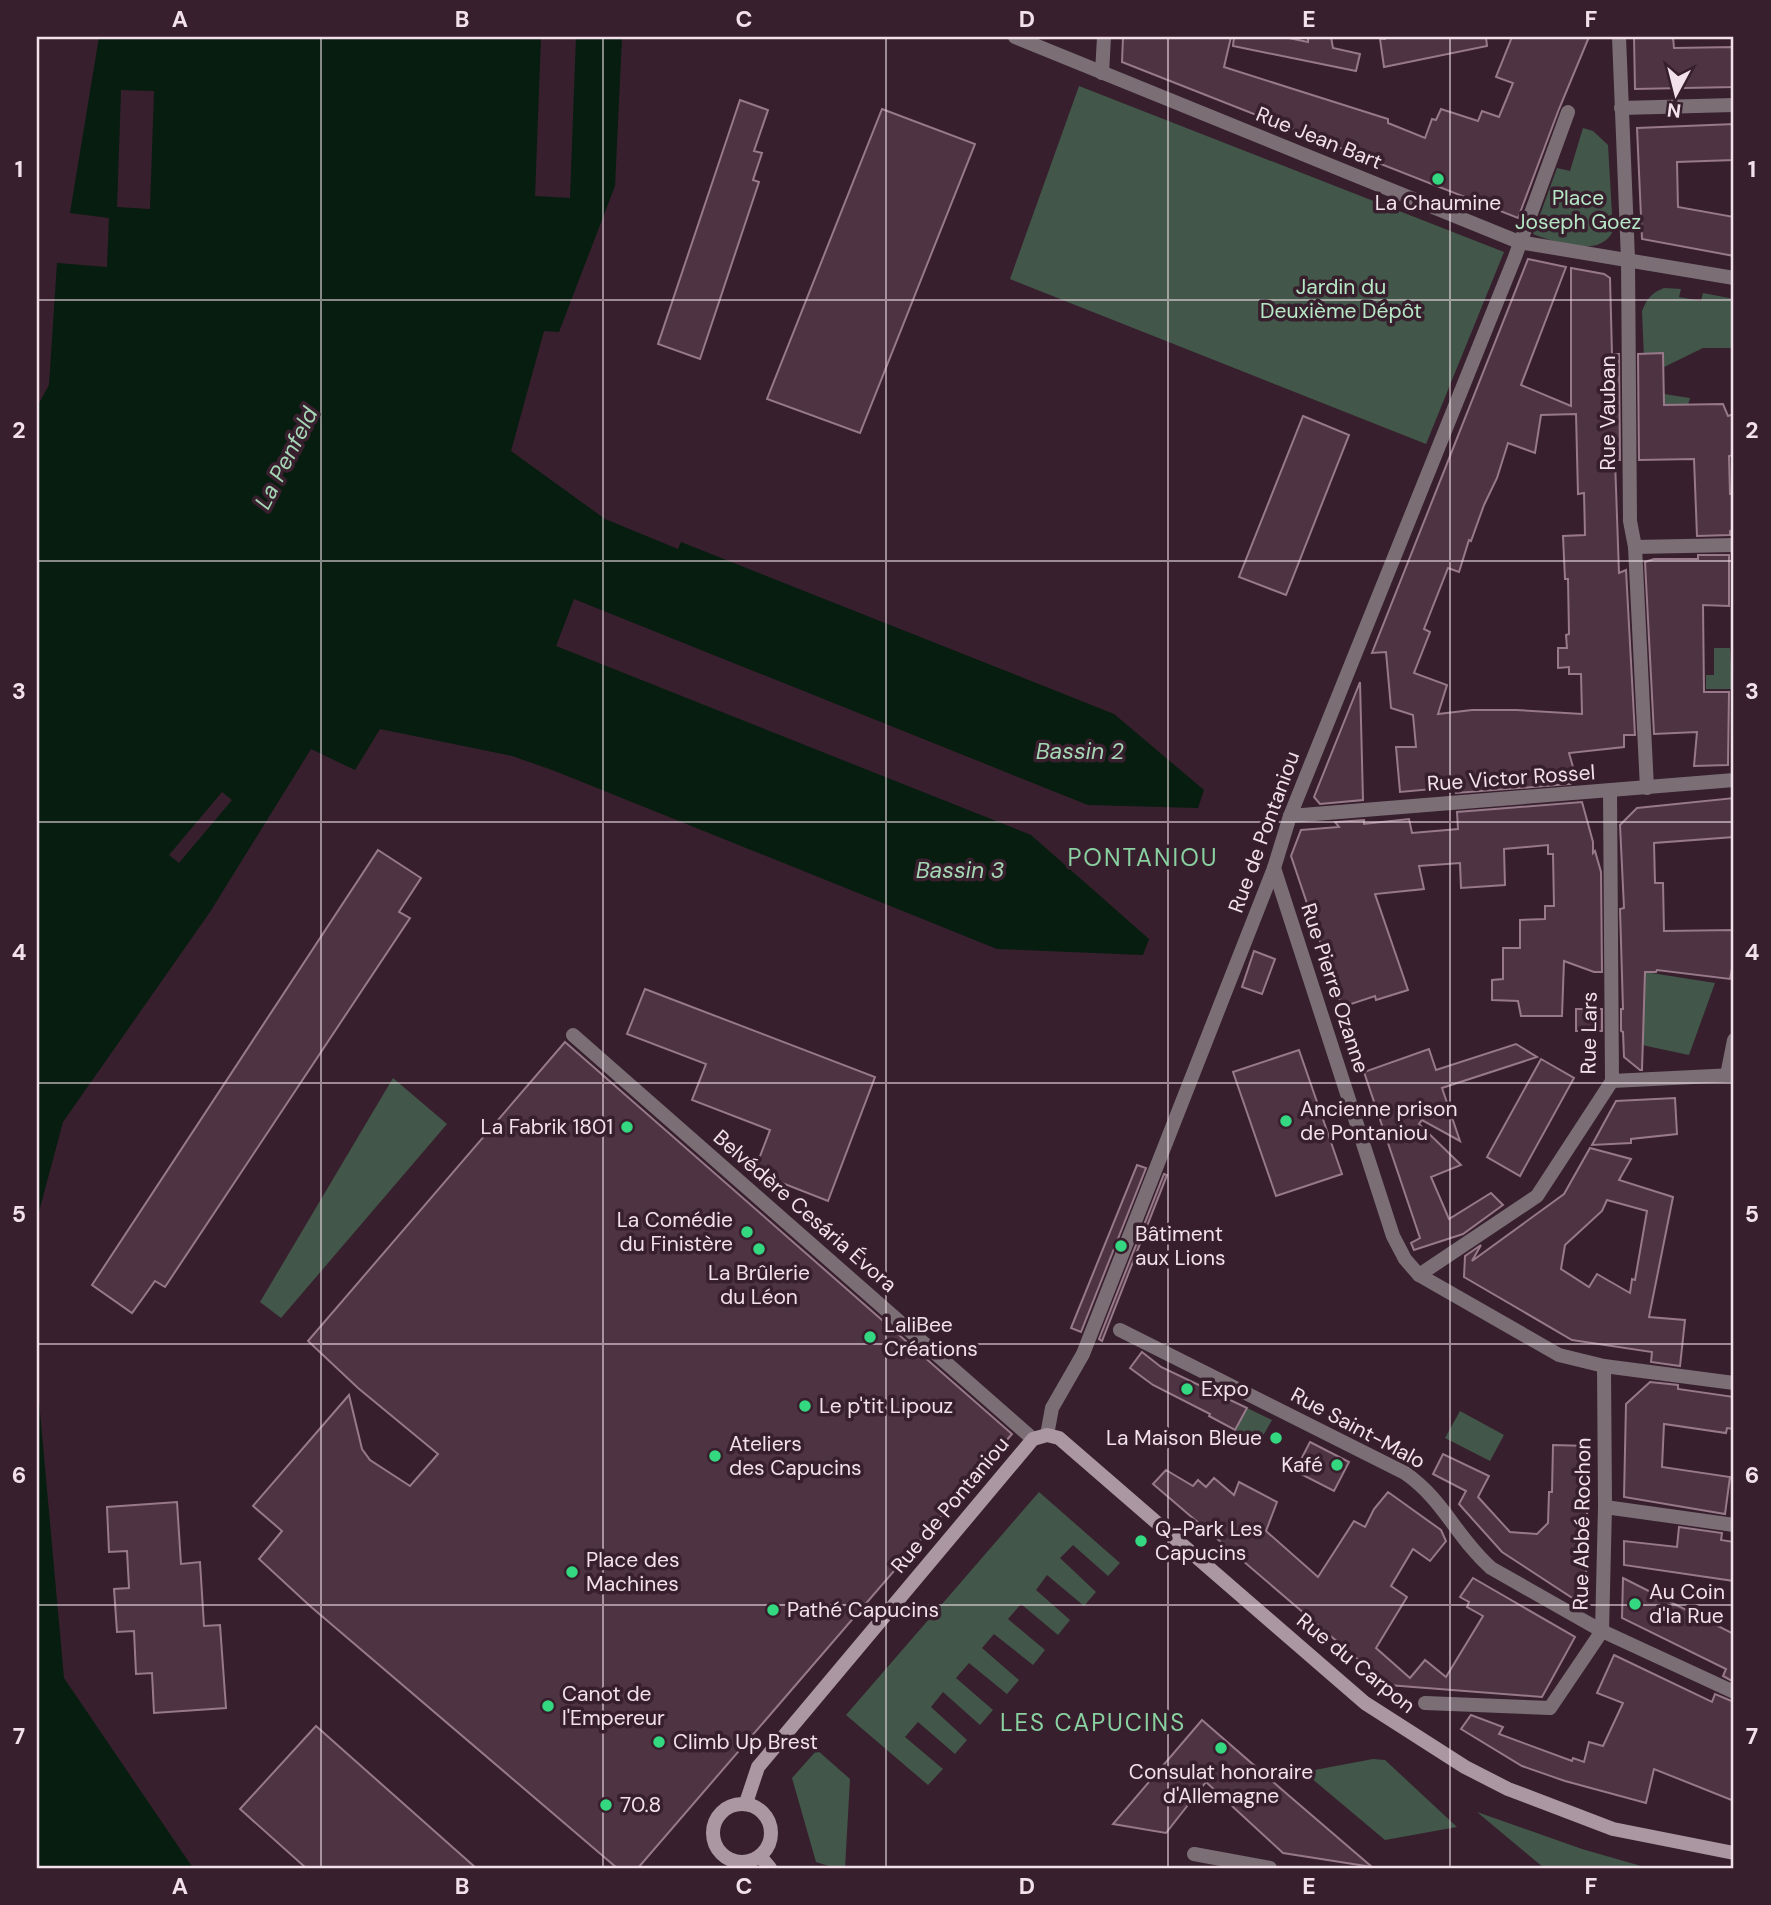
<svg xmlns="http://www.w3.org/2000/svg" width="1771" height="1905" font-family="'DM Sans',sans-serif">
<style>
.green{fill:#425749}
.water{fill:#061d0f}
.pier{fill:#371f2d}
.building{fill:#4e3443;stroke:#977989;stroke-width:2;fill-rule:evenodd}
.lines{fill:none;stroke-linecap:round;stroke-linejoin:round}
.street{stroke:#7b6f75;stroke-width:14}
.secondary{stroke:#ab97a1;stroke-width:14}
.grid{fill:none;stroke:#f2e1ea;stroke-width:2;stroke-opacity:0.55}
.poi-dot{fill:#33d881;stroke:#371f2d;stroke-width:2.5}
.labels{text-anchor:middle;stroke-width:7;stroke-linejoin:round;paint-order:stroke}
.street-label{font-size:21px;fill:#f2e1ea;stroke:#371f2d}
.park-label{font-size:21px;fill:#b6e8c6;stroke:#371f2d}
.poi-label{font-size:21px;fill:#f2e1ea;stroke:#371f2d;text-anchor:start}
.water-label{font-size:23px;font-style:italic;fill:#a5d7b5;stroke:#371f2d}
.quarter-label{font-size:24px;letter-spacing:2px;fill:#89d1a1;stroke:#371f2d}
.neatline{fill:none;stroke:#f2e1ea;stroke-width:2.5}
.grid-label{font-size:23px;text-anchor:middle;font-weight:bold;fill:#f2e1ea}
</style>
<rect width="100%" height="100%" fill="#371f2d"/>
<!-- green -->
<g class="green">
<path d="M1079,86l425,166 -78,192 -416,-165z"/>
<path d="M1583,128l10,3 15,14 5,86c-13,28 -58,11 -80,3l24,-66 13,3z"/>
<path d="M1664,288l17,1 -2,8 22,4 2,-8 31,6v49h-31l-39,19v27l26,4 -2,7h-42l-4,-94c5,-12 9,-18 22,-23z"/>
<path d="M1714,648h16l2,41h-26v-14h8z"/>
<path d="M1645,972l70,11 -26,72 -47,-10z"/>
<path d="M393,1078l54,46 -166,194 -21,-16z"/>
<path d="M1247,1408l25,12 -12,21 -25,-11z"/>
<path d="M1460,1411l44,24 -14,26 -45,-23z"/>
<path d="M1039,1492l81,71 -12,13 -35,-31 -13,13 36,34 -12,14 -37,-31 -11,15 34,30 -12,15 -37,-31 -13,15 37,31 -12,15 -39,-31 -12,14 37,32 -12,14 -38,-31 -13,15 37,32 -13,15 -37,-33 -12,15 36,33 -12,14 -37,-32 -13,15 38,32 -15,16 -82,-70z"/>
<path d="M817,1750l33,29 -5,89h-10l-19,-6 -24,-84z"/>
<path d="M1373,1759l12,1 72,67 -72,13 -81,-68z"/>
<path d="M1477,1812l105,37 66,19h-104z"/>
</g>
<!-- water -->
<g class="water">
<path d="M99,37h523l-7,149 -56,146 -15,-1 -33,120 94,68 73,30 3,-7 433,172 90,76 -6,18 -110,-3 -514,-206 -18,47 475,189 118,104 -6,16 -146,-6 -442,-178 -43,-15 -132,-27 -25,41 -44,-21 -101,163 -147,210 -26,97v-812l12,-22 8,-122 50,4 2,-49 -39,-5z"/>
<path d="M37,1379l27,299 129,190h-156z"/>
</g>
<!-- pier -->
<g class="pier">
<path d="M541,37h35l-6,161 -35,-2z"/>
<path d="M121,90l33,1 -4,118 -33,-2z"/>
<path d="M222,792l10,8 -53,63 -10,-8z"/>
</g>
<!-- building -->
<g class="building">
<path d="M1123,37h108l-7,30 164,52v4l37,15 7,-19 4,1 5,-11 37,12 4,-10 17,6 14,-34 -17,-6 16,-40h77l-30,72 -41,109 -396,-156z"/>
<path d="M1234,37h50l24,5v-5h23l2,11 27,6 -4,17 -123,-25z"/>
<path d="M1385,37h101l1,9 -103,21 -4,-28h5z"/>
<path d="M1634,37h39l1,11 60,-1v40l-99,2z"/>
<path d="M740,100l28,10 -14,41 8,2 -9,27 6,2 -59,177 -42,-15z"/>
<path d="M882,109l93,35 -115,289 -93,-34z"/>
<path d="M1734,124v36l-57,2 1,45 56,10v39l-92,-17 -5,-111z"/>
<path d="M1528,259l38,8 -45,118 50,21v-138l33,6 6,4 2,76h7l1,106h-5l4,113 7,-3 9,165h-11v12l-55,6 6,21 -12,1 7,9 -114,9 -1,-6 -55,5 -4,-45h20l-3,-32 -22,-7 -5,-56 -14,1zM1576,414l2,80 6,-1 1,42 -22,1 2,43h3l1,55 -3,1 1,13h-9v20l11,-1v7h12l1,40 -66,-4h-44l-34,4 9,-29 -33,-12 16,-41 -6,-3 24,-61 11,4 10,-32 2,1 13,-36 13,-27 11,-35 27,10 6,-38z"/>
<path d="M1663,353l1,52 59,-1 5,12 6,-2v41l-5,1 1,38h4v36l-4,1v4l-33,1 -3,-77 -55,1 -1,-106z"/>
<path d="M1303,416l46,19 -63,160 -47,-18z"/>
<path d="M1698,555h31v51l-26,-1 1,87h25l-1,73 -34,1 3,-34 -43,2 -9,-172 9,-3h44z"/>
<path d="M1360,682l3,118 -43,4 -6,-7z"/>
<path d="M1734,798v39l-80,6 1,40h8l1,48 70,-1v28l-4,21 -73,-9 -1,2h-11l-3,98h-2l-16,-13 -1,-25 -2,-1v-22h2l-3,-100 4,-1 -4,-83 17,-17z"/>
<path d="M1582,802l11,40v11l2,-2 6,21 1,100h-8l-30,-11 -2,55h-41l-3,-15 -26,-1v-20l11,-1v-31h17v-28l25,-1v-13h9l-1,-52h-5v-9l-44,4 1,36 -44,3 -1,-25 -41,3 5,23 -49,5 33,96 -32,10 -1,-4 -33,11 -51,-151 10,-26 38,-3 -4,-5 29,-2v4l45,-5 3,14 46,-4 -1,-17z"/>
<path d="M378,850l43,28 -22,34 11,6 -245,369 -10,-6 -23,32 -40,-28z"/>
<path d="M1254,951l21,8 -13,35 -20,-7z"/>
<path d="M645,989l230,88 -47,124 -74,-29 16,-42 -78,-30 14,-36 -79,-30z"/>
<rect x="1576" y="1009" width="26" height="22"/>
<path d="M565,1042l447,392 -374,434h-21l-307,-262 -51,-47 23,-28 -29,-25 96,-111 13,54 8,11 40,26 28,-32 -80,-66 -50,-47z"/>
<path d="M1516,1044l21,13 -95,31 18,53 -38,-21 -3,4 42,41 -30,12 18,42 42,-26 12,12 -40,29 -49,16 -3,-7 9,-5 -56,-166 65,-23 7,21z"/>
<path d="M1299,1050l43,124 -66,22 -43,-124z"/>
<path d="M1541,1059l33,19 -54,98 -33,-19z"/>
<path d="M1675,1098l2,36 -46,5v4l-39,2 24,-44z"/>
<path d="M1590,1148l41,11 -12,21 54,17 -24,120 36,3 -5,46 -29,-4 1,-10 -80,-12 -108,-63 1,-21 16,-11 -9,16 92,-67zM1607,1200l40,11 -12,69 -3,-1 -2,14 -33,-19 -8,13 -28,-18 4,-24 37,-34z"/>
<path d="M1137,1165l9,3 -65,164 -10,-4z"/>
<path d="M1164,1174l3,1 -65,166 -3,-2z"/>
<path d="M1142,1352l19,15 86,41 -12,22 -26,-14 1,-2 -57,-29 -23,-17z"/>
<path d="M1650,1382l28,3v4l56,8v32l-7,-1 -1,5 -62,-9 -2,43 68,10 -5,37 -101,-17 2,-93z"/>
<path d="M1310,1442l39,20 -15,29 -39,-20z"/>
<path d="M1553,1445l35,1 -2,147 -12,6 -72,-47 -43,-48 7,-13 -33,-17 10,-20 46,22 -11,21 32,35 27,2 11,-11 1,-31h3z"/>
<path d="M1166,1470l27,16 5,-6 8,7 8,-9 20,17 5,-13 38,20 -11,29 52,46 36,-56 11,6 9,-18 14,-17 53,38 5,11 -16,20 -17,-12 -22,37 16,11 -31,51 34,30 15,-18 21,17 37,-61 -16,-9 2,-5 -9,-5 13,-19 102,59 -33,60 -154,-12 -235,-201z"/>
<path d="M177,1502l4,62 19,-2 4,64 16,-1 6,83 -72,5 -2,-40 -16,1 -2,-43 -17,1 -3,-43 15,-1 -2,-37 -18,1 -2,-45z"/>
<path d="M1679,1527l43,6 -1,7 13,2v39l-110,-16v-24l53,6z"/>
<path d="M1623,1578l111,56v48l-11,-6 3,-7 -104,-51z"/>
<path d="M1614,1655l98,47 3,-8 19,8v99l-80,-32 -8,34 -81,-22 -43,-15 -61,-37 10,-14 32,12 -4,7 73,27 1,-3 11,4 5,-20 14,4 20,-43 -26,-10z"/>
<path d="M1202,1720l85,74 85,73 -89,-14 -77,-71 -40,51 -53,-9z"/>
<path d="M316,1726l160,142h-170l-66,-59z"/>
</g>
<g class="lines">
<!-- street -->
<g class="street">
<path d="M1015,37l504,205 215,36"/>
<path d="M1619,37l9,222 2,262 5,26 12,241"/>
<path d="M1102,73l2,-36"/>
<path d="M1621,108l113,-3"/>
<path d="M1635,547l99,-2"/>
<path d="M1290,816l444,-36"/>
<path d="M1274,868l119,368 12,23 14,16 140,80 45,11 130,17"/>
<path d="M573,1035l460,404"/>
<path d="M1727,1075l7,-35"/>
<path d="M1612,1081l122,-6"/>
<path d="M1419,1275l118,-79 75,-115 -2,-290"/>
<path d="M1120,1330l285,143c39,27 51,64 86,95l111,63 132,61"/>
<path d="M1047,1435l5,-27 31,-54 191,-486 16,-52 225,-559 53,-145"/>
<path d="M1605,1507l129,18"/>
<path d="M1425,1703l125,5 52,-77 3,-124 -1,-141"/>
<path d="M1194,1854l76,14"/>
</g>
<!-- secondary -->
<g class="secondary">
<path d="M746,1803l12,-36 275,-328 14,-4 12,3 306,265 100,64 43,22 105,40 121,24"/>
<circle cx="742" cy="1833" r="29"/>
<path d="M760,1856l10,12"/>
</g>
</g>
<!-- grid -->
<path class="grid" d="M321,37v1831M603,37v1831M886,37v1831M1168,37v1831M1450,37v1831M37,300h1697M37,561h1697M37,822h1697M37,1083h1697M37,1344h1697M37,1605h1697"/>
<!-- markers -->
<g class="poi-dot">
<circle cx="1438" cy="179" r="7"/>
<circle cx="1286" cy="1121" r="7"/>
<circle cx="627" cy="1127" r="7"/>
<circle cx="747" cy="1232" r="7"/>
<circle cx="1121" cy="1246" r="7"/>
<circle cx="759" cy="1249" r="7"/>
<circle cx="870" cy="1337" r="7"/>
<circle cx="1187" cy="1389" r="7"/>
<circle cx="805" cy="1406" r="7"/>
<circle cx="1276" cy="1438" r="7"/>
<circle cx="715" cy="1456" r="7"/>
<circle cx="1337" cy="1465" r="7"/>
<circle cx="1141" cy="1541" r="7"/>
<circle cx="572" cy="1572" r="7"/>
<circle cx="1635" cy="1604" r="7"/>
<circle cx="773" cy="1610" r="7"/>
<circle cx="548" cy="1706" r="7"/>
<circle cx="659" cy="1742" r="7"/>
<circle cx="1221" cy="1748" r="7"/>
<circle cx="606" cy="1805" r="7"/>
</g>
<g class="labels">
<!-- street labels -->
<g class="street-label">
<text transform="translate(1319 138) rotate(22)" y="7">Rue Jean Bart</text>
<text transform="translate(1608 413) rotate(-90)" y="7">Rue Vauban</text>
<text transform="translate(1511 778) rotate(-4)" y="7">Rue Victor Rossel</text>
<text transform="translate(1264 832) rotate(-70)" y="7">Rue de Pontaniou</text>
<text transform="translate(1335 988) rotate(72)" y="7">Rue Pierre Ozanne</text>
<text transform="translate(1589 1033) rotate(-89)" y="7">Rue Lars</text>
<text transform="translate(805 1211) rotate(41)" y="7">Belvédère Cesária Évora</text>
<text transform="translate(1358 1428) rotate(28)" y="7">Rue Saint-Malo</text>
<text transform="translate(950 1505) rotate(-50)" y="7">Rue de Pontaniou</text>
<text transform="translate(1582 1524) rotate(-89)" y="7">Rue Abbé Rochon</text>
<text transform="translate(1356 1663) rotate(39)" y="7">Rue du Carpon</text>
</g>
<!-- park labels -->
<g class="park-label">
<text x="1578" y="205">Place<tspan x="1578" dy="24">Joseph Goez</tspan></text>
<text x="1341" y="294">Jardin du<tspan x="1341" dy="24">Deuxième Dépôt</tspan></text>
</g>
<!-- poi labels -->
<g class="poi-label">
<text x="1438" y="210" text-anchor="middle">La Chaumine</text>
<text x="1300" y="1116">Ancienne prison<tspan x="1300" dy="24">de Pontaniou</tspan></text>
<text x="613" y="1134" text-anchor="end">La Fabrik 1801</text>
<text x="733" y="1227" text-anchor="end">La Comédie<tspan x="733" dy="24">du Finistère</tspan></text>
<text x="1135" y="1241">Bâtiment<tspan x="1135" dy="24">aux Lions</tspan></text>
<text x="759" y="1280" text-anchor="middle">La Brûlerie<tspan x="759" dy="24">du Léon</tspan></text>
<text x="884" y="1332">LaliBee<tspan x="884" dy="24">Créations</tspan></text>
<text x="1201" y="1396">Expo</text>
<text x="819" y="1413">Le p'tit Lipouz</text>
<text x="1262" y="1445" text-anchor="end">La Maison Bleue</text>
<text x="729" y="1451">Ateliers<tspan x="729" dy="24">des Capucins</tspan></text>
<text x="1323" y="1472" text-anchor="end">Kafé</text>
<text x="1155" y="1536">Q-Park Les<tspan x="1155" dy="24">Capucins</tspan></text>
<text x="586" y="1567">Place des<tspan x="586" dy="24">Machines</tspan></text>
<text x="1649" y="1599">Au Coin<tspan x="1649" dy="24">d'la Rue</tspan></text>
<text x="787" y="1617">Pathé Capucins</text>
<text x="562" y="1701">Canot de<tspan x="562" dy="24">l'Empereur</tspan></text>
<text x="673" y="1749">Climb Up Brest</text>
<text x="1221" y="1779" text-anchor="middle">Consulat honoraire<tspan x="1221" dy="24">d'Allemagne</tspan></text>
<text x="620" y="1812">70.8</text>
</g>
<!-- water labels -->
<g class="water-label">
<text transform="translate(286 458) rotate(-63)" y="8">La Penfeld</text>
<text x="1080" y="759">Bassin 2</text>
<text x="960" y="878">Bassin 3</text>
</g>
<!-- quarter labels -->
<g class="quarter-label">
<text x="1143" y="866">PONTANIOU</text>
<text x="1093" y="1731">LES CAPUCINS</text>
</g>
</g>
<!-- border -->
<rect width="1771" height="1905" fill="none" stroke="#371f2d" stroke-width="77"/>
<!-- north arrow -->
<g transform="translate(1676 94) rotate(187)" stroke="#371f2d" stroke-width="5" paint-order="stroke">
<path d="M0-5L12 26L0 18L-12 26Z" fill="#f2e1ea"/>
<text y="-10" font-size="19" font-weight="bold" text-anchor="middle" fill="#f2e1ea">N</text>
</g>
<rect x="38" y="38" width="1694" height="1829" class="neatline"/>
<g class="grid-label">
<text x="180" y="27">A</text>
<text x="462" y="27">B</text>
<text x="744" y="27">C</text>
<text x="1027" y="27">D</text>
<text x="1309" y="27">E</text>
<text x="1591" y="27">F</text>
<text x="19" y="177">1</text>
<text x="1752" y="177">1</text>
<text x="19" y="438">2</text>
<text x="1752" y="438">2</text>
<text x="19" y="699">3</text>
<text x="1752" y="699">3</text>
<text x="19" y="960">4</text>
<text x="1752" y="960">4</text>
<text x="19" y="1222">5</text>
<text x="1752" y="1222">5</text>
<text x="19" y="1483">6</text>
<text x="1752" y="1483">6</text>
<text x="19" y="1744">7</text>
<text x="1752" y="1744">7</text>
<text x="180" y="1894">A</text>
<text x="462" y="1894">B</text>
<text x="744" y="1894">C</text>
<text x="1027" y="1894">D</text>
<text x="1309" y="1894">E</text>
<text x="1591" y="1894">F</text>
</g>
</svg>
